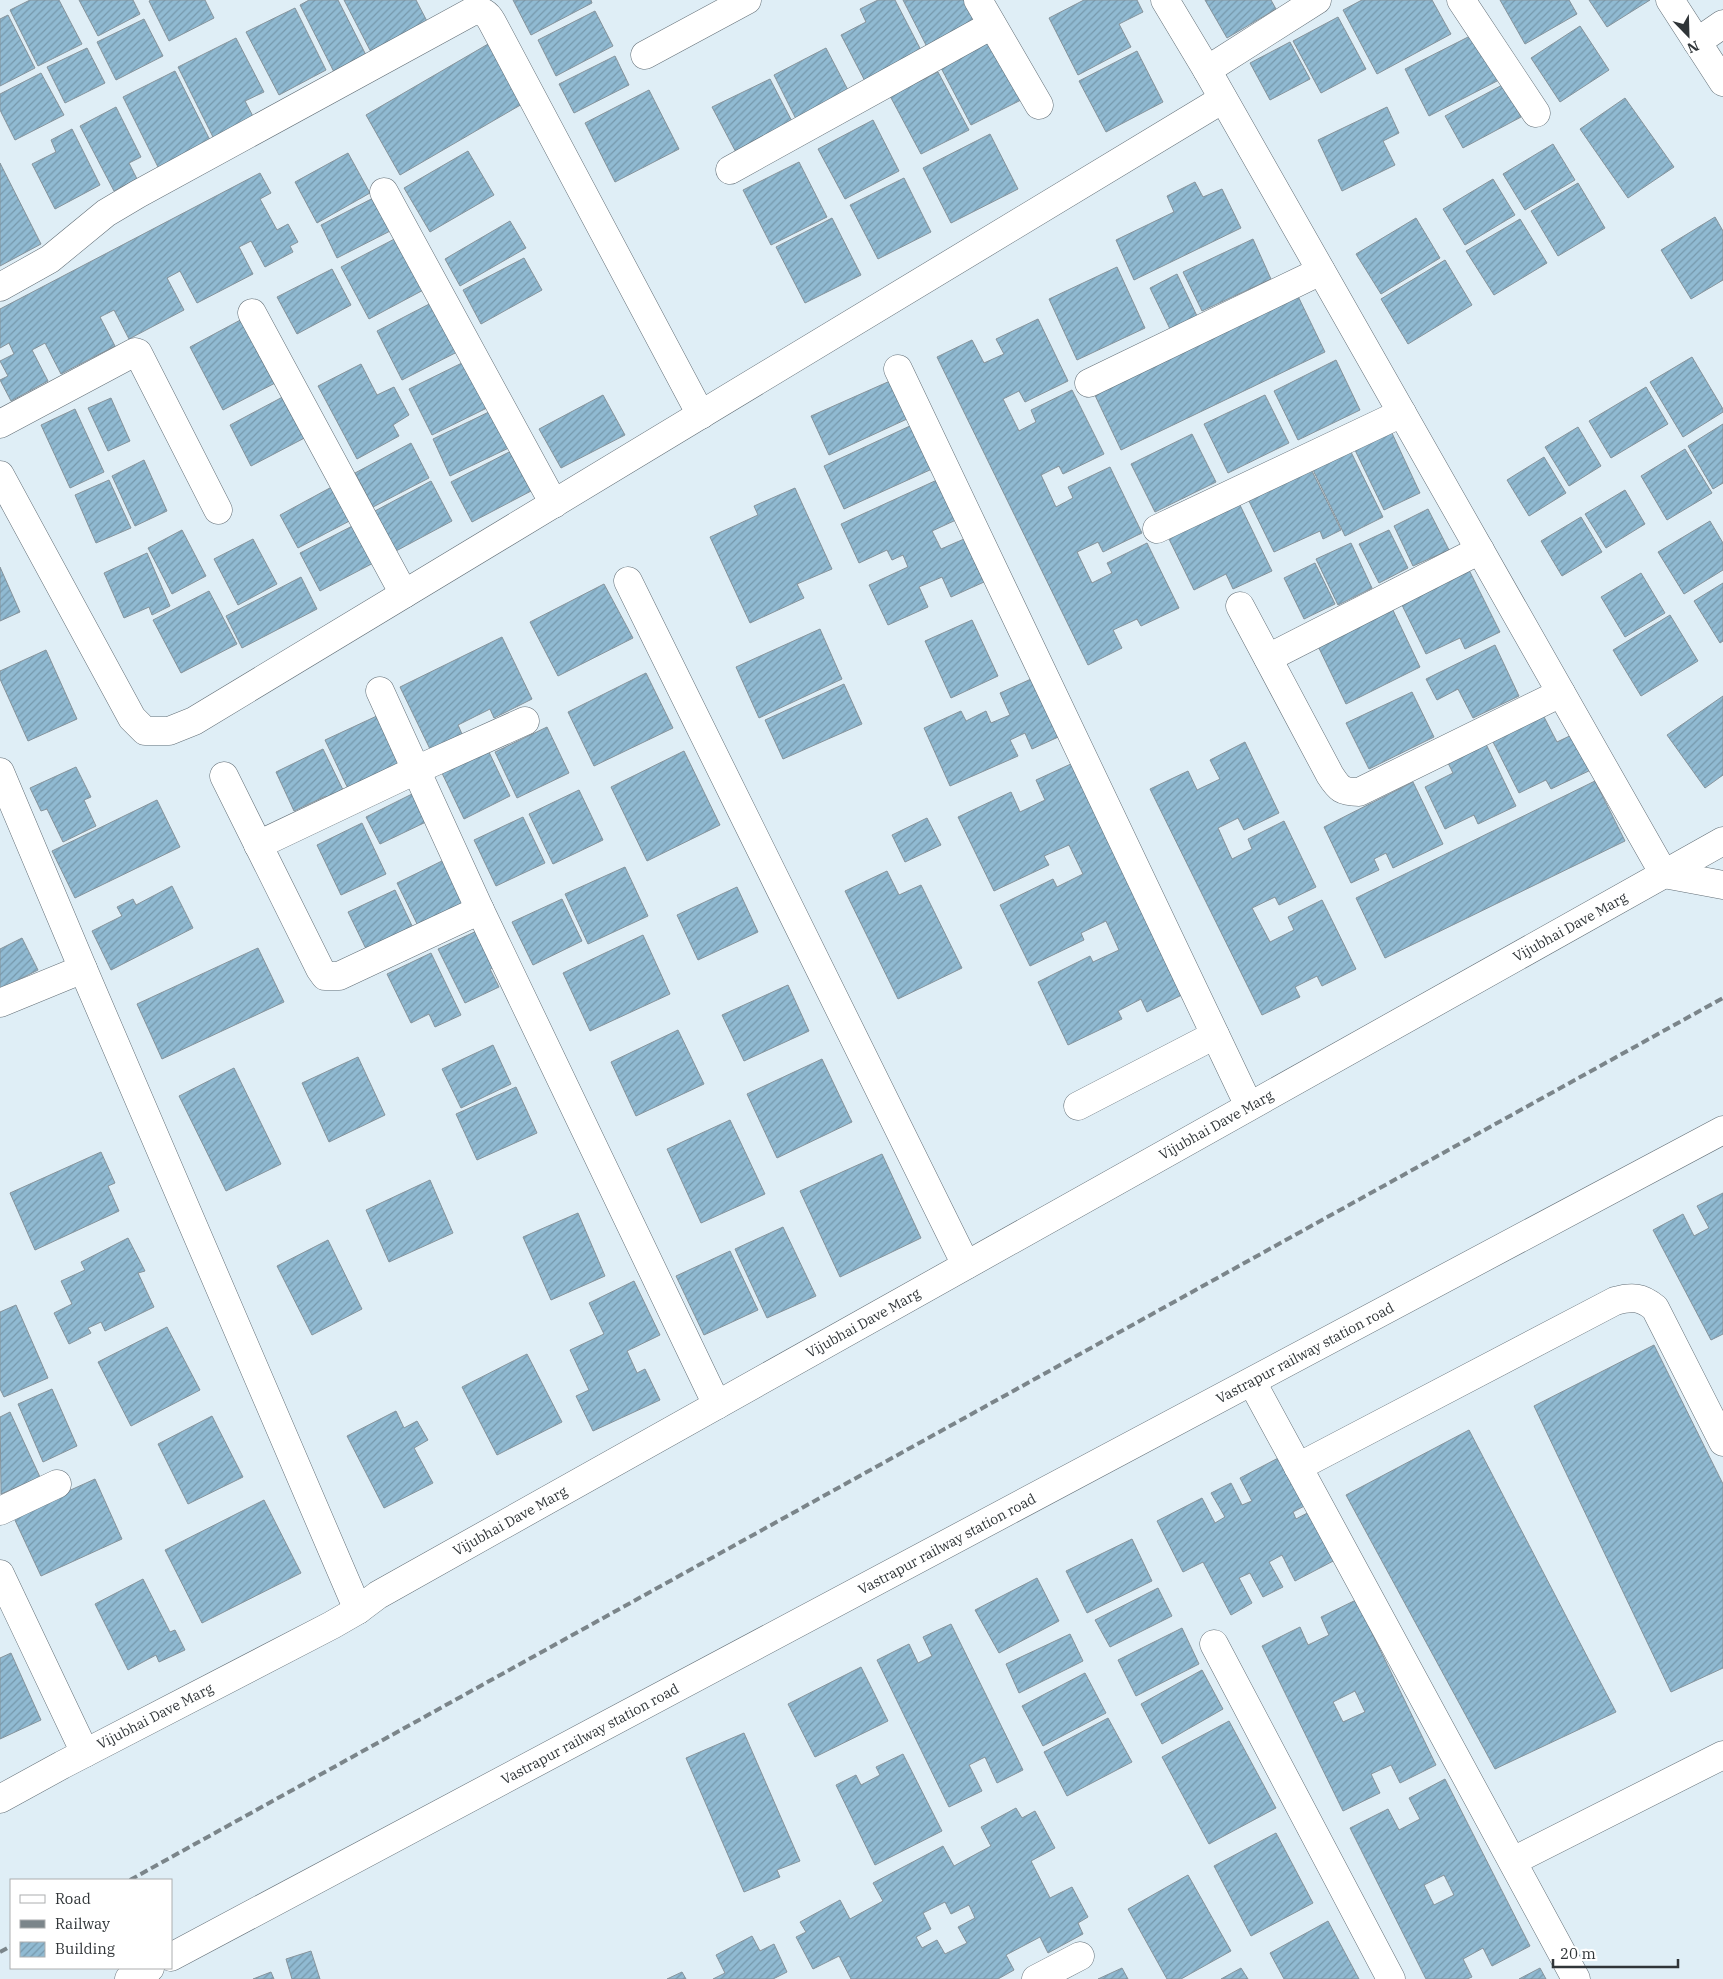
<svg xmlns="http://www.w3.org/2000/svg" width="1723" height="1979" font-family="'IBM Plex Serif',serif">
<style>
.building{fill:url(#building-hatch);stroke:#86939b;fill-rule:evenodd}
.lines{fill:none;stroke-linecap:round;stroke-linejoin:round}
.minor-casing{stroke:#626e76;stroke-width:29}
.minor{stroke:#fff;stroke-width:28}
.rail{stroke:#7b858a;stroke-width:4;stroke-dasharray:8 4;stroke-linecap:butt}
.labels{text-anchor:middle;stroke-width:4;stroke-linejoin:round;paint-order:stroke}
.street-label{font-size:14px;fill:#303538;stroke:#fff}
</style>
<defs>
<pattern id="building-hatch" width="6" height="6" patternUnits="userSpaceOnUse" patternTransform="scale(1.25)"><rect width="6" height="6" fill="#90bad2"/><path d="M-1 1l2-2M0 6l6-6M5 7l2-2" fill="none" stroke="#7698ab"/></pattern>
</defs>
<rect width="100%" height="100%" fill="#dfeef6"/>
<!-- building -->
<g class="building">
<path d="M30,0h29l23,44 -44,22 -28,-56z"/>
<path d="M79,0h54l7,14 -42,22z"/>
<path d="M151,0h54l9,18 -45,23 -20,-40z"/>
<path d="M309,0h29l29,57 -32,17 -35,-69z"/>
<path d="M344,0h72l13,25 -57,29z"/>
<path d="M513,0h78l1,3 -61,32z"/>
<path d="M878,0h17l29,56 -57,29 -26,-50 25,-13 -6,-13z"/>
<path d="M903,0h65l14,26 -55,21z"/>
<path d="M1084,0h53l6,12 -24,12 12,23 -53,28 -29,-57z"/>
<path d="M1205,0h66l5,9 -49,29z"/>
<path d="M1362,0h70l19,34 -74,40 -34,-64z"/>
<path d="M1500,0h69l8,14 -52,30z"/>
<path d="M1589,0h61l-43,27z"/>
<path d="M295,8l31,62 -47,25 -33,-63z"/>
<path d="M595,11l18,35 -57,30 -18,-36z"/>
<path d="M8,15l27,53 -35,18v-67z"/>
<path d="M1338,17l28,52 -45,24 -28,-52z"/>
<path d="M144,19l19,37 -47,24 -19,-38z"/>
<path d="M1580,26l29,44 -49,32 -29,-44z"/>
<path d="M1476,33l23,47 -70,36 -24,-47z"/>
<path d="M236,38l28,54 -19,9 11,21 -40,21 -38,-76z"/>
<path d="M994,39l31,59 -54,27 -31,-59z"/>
<path d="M495,40l34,60 -129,75 -34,-60z"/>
<path d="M1290,42l20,37 -40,21 -20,-37z"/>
<path d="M87,48l18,35 -40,20 -18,-36z"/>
<path d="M826,48l23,44 -53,27 -22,-44z"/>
<path d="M1137,51l26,51 -57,30 -27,-51z"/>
<path d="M615,56l14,29 -55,28 -15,-29z"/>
<path d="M175,71l40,79 -52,27 -40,-80z"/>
<path d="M938,72l31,58 -48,24 -31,-58z"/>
<path d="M41,73l23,42 -49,25 -15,-30v-16z"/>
<path d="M770,79l26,50 -57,29 -27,-51z"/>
<path d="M1504,84l17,33 -58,31 -18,-32z"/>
<path d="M649,90l30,59 -64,33 -30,-59z"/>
<path d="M1625,98l49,69 -46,31 -48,-69z"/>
<path d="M116,107l25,50 -12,6 8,16 -23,12 -34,-65z"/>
<path d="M1387,107l12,26 -16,8 12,24 -53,26 -24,-51z"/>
<path d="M873,120l26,51 -54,28 -27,-50z"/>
<path d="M72,129l28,56 -45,24 -23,-45 24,-12 -5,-12z"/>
<path d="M990,134l28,55 -67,34 -28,-55z"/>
<path d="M1553,144l22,36 -50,30 -22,-36z"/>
<path d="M468,151l26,44 -64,37 -26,-44z"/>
<path d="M348,153l22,40 -53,30 -22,-41z"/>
<path d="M799,162l28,55 -56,28 -28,-55z"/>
<path d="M0,163l41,81 -41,22z"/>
<path d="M260,173l11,20 -11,6 17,31 11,-6 10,18 -8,4 3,6 -28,15 -14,-26 -12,6 14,27 -56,29 -17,-32 -13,7 17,32 -55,29 -15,-29 -14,7 15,29 -54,28 -16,-31 -13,7 16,31 -37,20 -11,-21 8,-4 -8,-15 14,-7 -5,-11 -9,5v-39z"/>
<path d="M904,178l27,54 -53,27 -28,-54z"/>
<path d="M1493,179l22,36 -50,30 -22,-36z"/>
<path d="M1195,182l8,15 19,-8 19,39 -107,52 -18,-40 58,-28 -7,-16z"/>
<path d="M1578,183l27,45 -47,28 -27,-45z"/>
<path d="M379,195l17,33 -59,30 -16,-33z"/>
<path d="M1715,217l8,14v49l-32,19 -30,-49z"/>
<path d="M832,218l29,57 -56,28 -29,-56z"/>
<path d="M1416,218l24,40 -59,36 -25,-40z"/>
<path d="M1520,219l27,44 -53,32 -28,-44z"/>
<path d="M510,221l16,27 -66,38 -15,-27z"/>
<path d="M402,235l27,52 -60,32 -28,-52z"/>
<path d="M1253,239l18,40 -69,32 -19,-39z"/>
<path d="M524,258l18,32 -61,34 -18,-34z"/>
<path d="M1445,260l27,45 -64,39 -27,-45z"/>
<path d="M1117,267l28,61 -68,32 -28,-61z"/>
<path d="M332,269l19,36 -54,29 -20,-37z"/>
<path d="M1177,274l21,44 -27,13 -21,-43z"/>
<path d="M1295,290l30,62 -204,98 -29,-61z"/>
<path d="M437,300l26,49 -61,31 -25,-49z"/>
<path d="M246,317l33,64 -56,29 -33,-63z"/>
<path d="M1038,319l30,62 -43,21 -6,-11 -16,8 16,32 17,-9 -5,-12 41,-20 32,64 -41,20 -4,-8 -18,9 15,32 17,-9 -5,-11 42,-20 32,66 -39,19 -5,-10 -21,10 15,31 20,-10 -5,-10 40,-20 32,65 -38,18 -4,-7 -24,11 9,18 -34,17 -151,-308 35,-17 12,23 20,-9 -8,-15z"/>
<path d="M1692,357l31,52v3l-40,25 -33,-55z"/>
<path d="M468,360l23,46 -59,29 -23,-46z"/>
<path d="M1336,360l24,50 -62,30 -24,-49z"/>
<path d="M361,364l16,31 17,-8 15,28 -16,10 6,11 -42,23 -39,-73z"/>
<path d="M890,381l17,38 -78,36 -18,-39z"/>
<path d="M1646,387l22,37 -57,34 -22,-37z"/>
<path d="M292,392l22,41 -63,33 -21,-41z"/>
<path d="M603,395l22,40 -64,33 -22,-39z"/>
<path d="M1265,395l24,48 -61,30 -24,-49z"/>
<path d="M111,398l19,43 -22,10 -20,-43z"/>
<path d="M75,409l29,63 -34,16 -29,-63z"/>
<path d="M495,409l18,37 -63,30 -17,-37z"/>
<path d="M1723,424v59l-10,6 -25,-43z"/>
<path d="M912,425l20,44 -88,40 -20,-43z"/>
<path d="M1578,427l23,39 -32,20 -24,-39z"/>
<path d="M1391,431l29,62 -36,17 -30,-62z"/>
<path d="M1192,434l24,48 -61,30 -24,-48z"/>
<path d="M411,443l18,35 -56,29 -18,-34z"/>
<path d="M1685,449l27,44 -45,27 -26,-44z"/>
<path d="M513,450l20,40 -61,32 -21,-40z"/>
<path d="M1351,452l32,65 -38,19 -32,-66z"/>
<path d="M1544,457l22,36 -37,23 -22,-36z"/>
<path d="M144,460l23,51 -32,15 -23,-50z"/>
<path d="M1309,465l32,65 -18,9 -3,-8 -46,21 -28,-57z"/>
<path d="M109,480l22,48 -35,15 -21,-48z"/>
<path d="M937,480l19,40 -24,11 9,18 23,-10 20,43 -33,15 -9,-20 -23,10 9,20 -40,18 -19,-40 39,-18 -5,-12 -11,5 -5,-10 -28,13 -18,-39z"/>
<path d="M431,481l21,40 -56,30 -21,-40z"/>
<path d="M339,483l18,34 -59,31 -18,-33z"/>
<path d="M795,488l37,81 -35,15 7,14 -54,25 -40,-86 48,-22 -4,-9z"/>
<path d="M1625,490l20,34 -39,24 -21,-34z"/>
<path d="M1238,501l34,70 -39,18 -7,-15 -32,16 -27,-55z"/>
<path d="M1428,509l21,41 -36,16 -19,-40z"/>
<path d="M1581,517l21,35 -40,24 -21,-35z"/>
<path d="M1710,521l13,22v27l-39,24 -26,-42z"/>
<path d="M360,522l19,38 -59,31 -20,-38z"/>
<path d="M182,530l24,46 -34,18 -24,-46z"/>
<path d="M1389,530l19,38 -29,15 -20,-39z"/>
<path d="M253,539l24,45 -39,21 -24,-46z"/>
<path d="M1351,543l21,45 -34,17 -22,-46z"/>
<path d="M147,553l23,53 -18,9 -3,-8 -25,11 -20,-45z"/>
<path d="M1315,563l20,41 -31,15 -20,-41z"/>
<path d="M1467,566l33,66 -35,17 -5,-11 -34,16 -27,-55z"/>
<path d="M0,567l20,45 -20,9z"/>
<path d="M1641,573l24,40 -40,24 -24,-40z"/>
<path d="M301,577l16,32 -75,39 -16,-32z"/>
<path d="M1723,583v58l-3,2 -26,-42z"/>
<path d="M604,584l29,54 -75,38 -28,-54z"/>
<path d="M209,591l28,53 -56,29 -28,-53z"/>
<path d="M1390,604l30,63 -74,37 -31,-64z"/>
<path d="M1670,615l28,46 -57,35 -28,-46z"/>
<path d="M972,620l26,56 -47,22 -26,-57z"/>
<path d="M820,629l22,50 -83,39 -23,-51z"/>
<path d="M502,637l30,62 -38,19 -4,-9 -32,16 4,9 -32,15 -30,-62z"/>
<path d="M1495,645l24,51 -46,22 -15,-29 -21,11 -11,-21z"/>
<path d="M46,650l31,69 -49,22 -28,-62v-8z"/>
<path d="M646,673l27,55 -79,38 -26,-54z"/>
<path d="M1040,675l27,58 -35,16 -7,-16 -15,7 8,16 -68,30 -26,-58 37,-17 5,10 20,-10 5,12 19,-8 -10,-22z"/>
<path d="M844,684l18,40 -79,35 -18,-39z"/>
<path d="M1412,692l22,45 -65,32 -23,-46z"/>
<path d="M1723,696v79l-18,13 -38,-53z"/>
<path d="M379,715l26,53 -54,27 -26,-55z"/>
<path d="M1543,715l14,27 21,-10 17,36 -44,21 -5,-9 -27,13 -27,-53z"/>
<path d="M547,727l22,46 -52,25 -22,-46z"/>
<path d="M1245,742l34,71 -35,17 -6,-12 -20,10 14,31 20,-10 -4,-10 36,-18 32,66 -37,18 -4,-8 -23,11 18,34 24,-12 -6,-13 34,-17 34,69 -34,17 -5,-10 -22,11 5,10 -38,18 -112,-226 38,-18 9,19 23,-11 -10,-19z"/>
<path d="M1485,742l31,64 -38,18 -4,-9 -29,14 -20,-42 28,-14 -6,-12z"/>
<path d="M487,748l23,48 -46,23 -23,-48z"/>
<path d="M323,749l22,45 -16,9 -3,-7 -32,15 -18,-39z"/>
<path d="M684,751l36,74 -73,36 -36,-74z"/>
<path d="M1073,763l111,231 -37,18 -6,-13 -23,12 4,8 -54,26 -30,-63 52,-26 3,6 26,-12 -13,-29 -25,12 3,7 -54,26 -30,-61 53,-26 4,8 26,-13 -14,-29 -25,11 5,9 -55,26 -36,-74 53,-25 9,20 25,-12 -9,-20z"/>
<path d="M76,767l15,30 -7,3 12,26 -33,16 -16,-33 -6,2 -11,-23z"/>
<path d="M1595,781l30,60 -240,117 -29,-60z"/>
<path d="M1413,782l30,62 -50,24 -7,-15 -12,6 5,11 -28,13 -27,-56z"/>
<path d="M579,790l24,50 -50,24 -24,-50z"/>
<path d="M414,793l14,28 -48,23 -14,-27z"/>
<path d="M157,800l23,47 -105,51 -23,-47z"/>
<path d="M523,817l22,46 -49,23 -22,-46z"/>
<path d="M927,818l14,27 -36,17 -13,-27z"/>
<path d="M362,823l24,51 -45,21 -24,-50z"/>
<path d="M444,860l24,49 -47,23 -24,-49z"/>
<path d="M625,867l23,49 -60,28 -23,-50z"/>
<path d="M887,871l12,24 22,-10 41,83 -64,31 -53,-108z"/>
<path d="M172,886l21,42 -82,42 -19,-39 30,-15 -5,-9 16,-8 3,6z"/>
<path d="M737,887l21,45 -60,28 -21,-45z"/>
<path d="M395,890l19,40 -46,23 -20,-41z"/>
<path d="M562,899l20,42 -49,24 -21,-43z"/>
<path d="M481,929l18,36 -9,4 9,18 -34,16 -27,-54z"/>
<path d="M643,935l27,59 -80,37 -27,-58z"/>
<path d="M22,938l16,32 -38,19v-40z"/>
<path d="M258,948l26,54 -122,57 -25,-55z"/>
<path d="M431,953l30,62 -26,12 -6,-13 -18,9 -24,-49z"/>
<path d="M788,985l21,46 -65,30 -22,-46z"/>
<path d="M678,1030l26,54 -68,32 -25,-54z"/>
<path d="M493,1045l18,39 -50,24 -19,-39z"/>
<path d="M358,1057l27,58 -56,27 -27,-59z"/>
<path d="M822,1059l30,63 -75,36 -30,-64z"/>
<path d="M234,1068l47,96 -55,27 -47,-95z"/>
<path d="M516,1087l21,46 -60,27 -21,-46z"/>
<path d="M730,1120l35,74 -64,29 -34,-74z"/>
<path d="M101,1152l14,31 -7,3 11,25 -84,39 -25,-57z"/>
<path d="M882,1154l39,84 -81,39 -40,-86z"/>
<path d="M430,1180l23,53 -64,29 -23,-52z"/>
<path d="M1723,1193v141l-12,6 -58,-110 30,-16 11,22 15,-8 -12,-22z"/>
<path d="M578,1213l27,63 -54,24 -28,-63z"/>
<path d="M783,1227l33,69 -49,22 -32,-69z"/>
<path d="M128,1238l17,33 -7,2 16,34 -49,24 -4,-9 -13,6 3,5 -22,11 -15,-31 18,-9 -11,-23 24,-11 -4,-8z"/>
<path d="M328,1240l34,69 -50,26 -35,-69z"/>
<path d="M730,1251l28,59 -54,25 -28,-59z"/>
<path d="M634,1281l26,54 -33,16 10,22 8,-4 15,31 -67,31 -17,-35 13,-6 -19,-40 34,-16 -15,-31z"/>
<path d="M16,1305l32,73 -44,19 -4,-8v-77z"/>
<path d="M167,1327l33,63 -69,36 -33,-64z"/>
<path d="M1654,1345l69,139v184l-52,24 -137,-286z"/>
<path d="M527,1354l35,68 -65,33 -35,-68z"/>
<path d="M52,1389l25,57 -34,16 -25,-58z"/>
<path d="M396,1411l8,17 13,-7 11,19 -14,8 19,35 -49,25 -37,-72z"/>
<path d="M10,1412l30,65 -39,17 -1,-77z"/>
<path d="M212,1416l31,61 -55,27 -30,-60z"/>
<path d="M1469,1430l147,282 -121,57 -149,-274z"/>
<path d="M1284,1455l26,48 -17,9 3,7 17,-9 26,48 -44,23 -13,-26 -13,7 14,25 -20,10 -13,-24 -11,5 13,25 -21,12 -28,-53 -20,10 -26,-51 45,-23 13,25 10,-6 -14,-24 20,-10 11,22 10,-4 -12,-23z"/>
<path d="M95,1479l27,60 -81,37 -28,-60z"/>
<path d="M264,1500l37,73 -99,50 -37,-73z"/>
<path d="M1132,1539l20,42 -65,32 -21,-42z"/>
<path d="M1037,1578l22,43 -60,32 -24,-43z"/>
<path d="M143,1579l27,53 5,-2 10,20 -26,12 -3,-7 -28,15 -33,-66z"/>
<path d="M1158,1588l14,28 -62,31 -15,-27z"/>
<path d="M1356,1600l80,165 -36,18 -9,-18 -20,9 9,19 -37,18 -81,-165 38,-19 8,18 21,-10 -8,-18zM1355,1691l10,21 -22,10 -10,-20z"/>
<path d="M951,1624l72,146 -26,13 -12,-26 -16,8 13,26 -33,16 -72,-147 32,-16 9,19 14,-7 -9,-19z"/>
<path d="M1182,1628l17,36 -63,32 -18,-36z"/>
<path d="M1070,1634l13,27 -64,32 -13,-29z"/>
<path d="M11,1653l30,67 -41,19v-81z"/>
<path d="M861,1667l27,54 -73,36 -27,-53z"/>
<path d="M1202,1670l21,39 -61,35 -21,-40z"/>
<path d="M1085,1673l21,40 -63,33 -21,-40z"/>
<path d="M1108,1718l24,44 -65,34 -23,-44z"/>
<path d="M1229,1721l47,87 -67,36 -47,-87z"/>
<path d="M744,1733l56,128 -23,9 3,7 -36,15 -58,-134z"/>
<path d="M903,1754l39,77 -67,34 -39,-80 20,-10 5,10 19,-10 -4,-8z"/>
<path d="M1445,1779l85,167 -38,20 -9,-18 -20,11 9,18 -5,2h-41l-76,-151 38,-19 11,21 21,-11 -11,-21zM1444,1875l10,20 -20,10 -10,-20z"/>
<path d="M1016,1808l6,10 13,-7 20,37 -24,13 19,37 22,-11 16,30 -10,6 5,11 -35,19 -8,-16 -34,18 8,15 -16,9h-147l-12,-23 -26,13 -17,-32 10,-5 -6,-10 40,-22 10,19 33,-18 -10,-18 70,-37 11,20 37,-20 -10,-19zM945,1902l6,12 18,-9 6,13 -17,9 9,16 -22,11 -8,-14 -15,8 -6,-11 15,-8 -8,-16z"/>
<path d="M1276,1833l37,70 -62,33 -37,-70z"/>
<path d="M1188,1875l43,76 -50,28h-14l-39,-70z"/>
<path d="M1328,1921l31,58h-75l-14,-26z"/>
<path d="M752,1936l8,15 14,-7 13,28 -14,7h-60l12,-6 -9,-18z"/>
<path d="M311,1951l9,28h-28l-6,-20z"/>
<path d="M1122,1968l6,11h-30z"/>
<path d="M1241,1968l7,11h-27z"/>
<path d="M1540,1968l6,11h-27z"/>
<path d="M271,1972l3,7h-21z"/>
<path d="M682,1972l4,7h-19z"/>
</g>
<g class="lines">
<defs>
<g id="minor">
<path d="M978,0l61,105"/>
<path d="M1165,0l42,70 457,804 59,11"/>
<path d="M1461,0l75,113"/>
<path d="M1670,0l53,82"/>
<path d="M1697,42l26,-18"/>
<path d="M645,55l102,-55"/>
<path d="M1207,70l110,-70"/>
<path d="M730,170l262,-145"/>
<path d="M384,192l170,312"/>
<path d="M0,287l50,-28 56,-46 32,-19 335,-183c10,0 14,2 19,11l209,393"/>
<path d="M252,313l152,281"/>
<path d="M898,369l351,737"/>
<path d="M1089,383l232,-112"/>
<path d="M0,424l135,-72 3,1 80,157"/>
<path d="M0,475l132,243 13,13h24l25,-10 1029,-622"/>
<path d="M1157,529l245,-116"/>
<path d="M628,581l338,684"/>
<path d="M1240,606l90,169c9,14 12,17 29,17l202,-99"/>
<path d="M1268,658l212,-108"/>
<path d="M380,691l100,219"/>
<path d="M0,772l83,197 275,641"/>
<path d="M224,776l96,193 5,7h14l141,-66 237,495"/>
<path d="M258,845l158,-75 109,-49"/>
<path d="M0,1003l83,-34"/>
<path d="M1078,1106l137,-71"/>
<path d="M1252,1382l324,597"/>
<path d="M1298,1467l317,-166c17,-5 27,-4 40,7l68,134"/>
<path d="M0,1511l57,-27"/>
<path d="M0,1574l85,179"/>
<path d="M1214,1644l177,335"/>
<path d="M0,1799l62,-34 270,-140 26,-15 20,-15 1345,-754"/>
<path d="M1513,1861l210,-106"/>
<path d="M171,1957l1552,-827"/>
<path d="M129,1979l21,-11"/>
<path d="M1036,1979l44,-23"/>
</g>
</defs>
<!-- minor casing -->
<use href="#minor" class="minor-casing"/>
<!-- minor -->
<use href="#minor" class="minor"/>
<!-- rail -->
<g class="rail">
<path d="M130,1880l1593,-882"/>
<path d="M0,1952l11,-6"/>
</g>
</g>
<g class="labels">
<!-- street labels -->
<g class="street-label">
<text transform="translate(1570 927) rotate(-29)" y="5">Vijubhai Dave Marg</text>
<text transform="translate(1216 1125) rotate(-29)" y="5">Vijubhai Dave Marg</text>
<text transform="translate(863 1323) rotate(-29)" y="5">Vijubhai Dave Marg</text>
<text transform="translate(1305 1353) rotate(-28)" y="5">Vastrapur railway station road</text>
<text transform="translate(510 1521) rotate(-29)" y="5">Vijubhai Dave Marg</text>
<text transform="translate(947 1544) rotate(-28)" y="5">Vastrapur railway station road</text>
<text transform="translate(155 1716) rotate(-27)" y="5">Vijubhai Dave Marg</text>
<text transform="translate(590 1734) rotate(-28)" y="5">Vastrapur railway station road</text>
</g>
</g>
<!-- legend -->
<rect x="10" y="1879" width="162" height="90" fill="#ffffff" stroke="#acaeaf"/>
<rect x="20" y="1895" width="25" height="8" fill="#ffffff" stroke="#acaeaf"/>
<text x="55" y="1904" font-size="15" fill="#303538">Road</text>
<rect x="20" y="1920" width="25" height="8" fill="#7b858a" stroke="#acaeaf"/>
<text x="55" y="1929" font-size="15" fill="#303538">Railway</text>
<rect x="20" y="1942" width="25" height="15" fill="url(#building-hatch)" stroke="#acaeaf"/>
<text x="55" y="1954" font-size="15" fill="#303538">Building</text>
<!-- north arrow -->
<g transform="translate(1688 35) rotate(157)" stroke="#ffffff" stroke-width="4" paint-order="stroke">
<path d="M0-4L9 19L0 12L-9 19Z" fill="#303538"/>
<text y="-8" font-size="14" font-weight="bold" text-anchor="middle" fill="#303538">N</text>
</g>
<!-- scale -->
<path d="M1553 1959v8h125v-8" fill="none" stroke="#303538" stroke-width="2.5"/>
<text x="1560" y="1959" font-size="15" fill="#303538" stroke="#ffffff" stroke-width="4" paint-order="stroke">20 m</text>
</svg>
